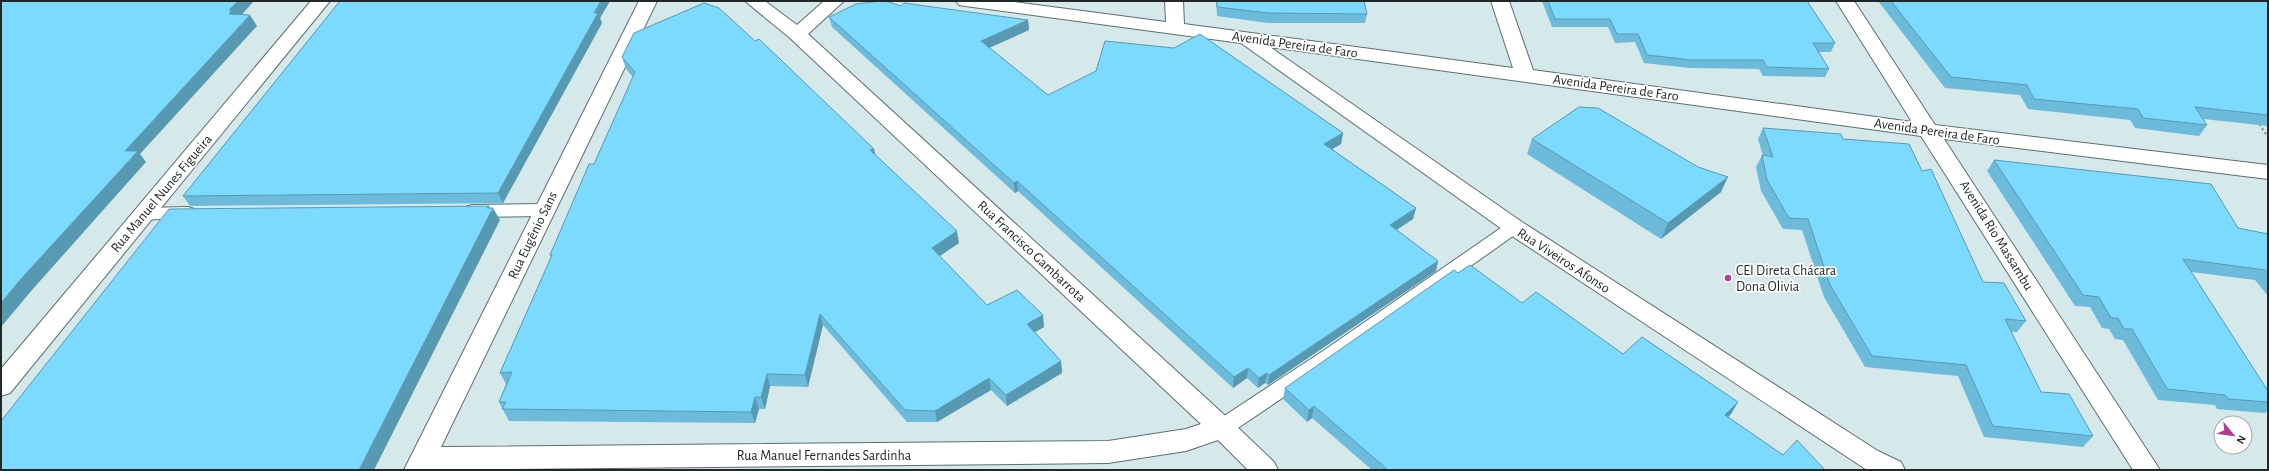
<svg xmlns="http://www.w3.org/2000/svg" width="2269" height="471" font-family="'Alegreya Sans',sans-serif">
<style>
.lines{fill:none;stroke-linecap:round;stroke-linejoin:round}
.lane-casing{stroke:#5d6d6e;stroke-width:2}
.street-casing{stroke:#5d6d6e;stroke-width:2}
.path{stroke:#859293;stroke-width:2;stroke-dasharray:2.5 2.5;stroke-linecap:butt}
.lane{fill:#fff;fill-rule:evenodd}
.street{fill:#fff;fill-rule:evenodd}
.wall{fill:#6cbbdb}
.shaded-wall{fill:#5899b2}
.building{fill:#7ddaff;stroke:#5899b2}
.poi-dot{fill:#b03d96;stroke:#fff;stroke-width:1.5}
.labels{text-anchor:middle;stroke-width:3.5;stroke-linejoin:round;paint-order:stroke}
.street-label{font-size:14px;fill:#212828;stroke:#fff}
.poi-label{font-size:14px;fill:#212828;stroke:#fff;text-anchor:start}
</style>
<rect width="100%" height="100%" fill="#d6e9ea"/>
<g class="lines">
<defs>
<g id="lane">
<path d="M544,204l6,2 2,4 -2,4 -6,2 -72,1 -6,-2 -2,-4 2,-4 6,-2z"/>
<path d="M188,207l6,2 2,4 -2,4 -51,3 -6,-2 -2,-4 2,-4 6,-2z"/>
<path d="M1514,221l6,2 2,4 -2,4 -183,130 -108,73 -7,2 -7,-2 -3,-6 3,-6 108,-71 185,-128z"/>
</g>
<g id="street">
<path d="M311,1h19l-320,392 -9,3v-27z"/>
<path d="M639,1h18l-216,446 667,-6 78,-12 15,-5 -411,-386 -45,-37h20l32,24 27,-24h20l-36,33 423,387 43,41 4,8h-30l-30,-30 -32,11 -78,12 -704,7z"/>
<path d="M956,1h50l160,21 -1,-21h18l1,23 329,44 -22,-67h18l24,69 379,52 -76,-121h18l81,124 333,40v14l-324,-40 216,331h-27l-212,-334 -651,-89 252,175 356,229 23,11 4,8h-38l-361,-238 -265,-189 -276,-37 -6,-1z"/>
</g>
</defs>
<!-- lane casing -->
<use href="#lane" class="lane-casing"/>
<!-- street casing -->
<use href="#street" class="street-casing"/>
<!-- path -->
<path class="path" d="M2259,124l9,13"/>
<!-- lane -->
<use href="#lane" class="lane"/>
<!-- street -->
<use href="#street" class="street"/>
</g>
<!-- wall -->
<g class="wall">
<path d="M340,1h270l-10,17 2,5 -99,180 -313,3 -7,-10z"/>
<path d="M1216,1h148l3,13 -2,9h-97l-51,-7z"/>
<path d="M1542,1h265l28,42 -4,9h-12l10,17 -4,8 -62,-1 -4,-7 -70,-1 -45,-5 -9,-21 -20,1 -7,-16h-56z"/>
<path d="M1878,1h390v125l-65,-7 4,6 -8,11 -64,-8 -5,-8 -102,-11 -8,-14 -75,-7z"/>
<path d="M829,17l199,3 1,10 -40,18 59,47 295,38 -2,11 -9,5 84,59 -3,11 -16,11 41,31 -2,10 -168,114 -3,-2 -7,5 -11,-10 -14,10 -215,-197 -3,2 -183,-166z"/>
<path d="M622,57l252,92 1,5 84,89 -20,13 48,49 57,22 -9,5 26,29 1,12 -55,33 -16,-16 -54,32h-30l-84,-97 -15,62 -38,-1 -5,23h-6l-4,14 -246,-2 -10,-19 7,-18 -6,-11 51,-116 -1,-2 44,-91 39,-87 -7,-8z"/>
<path d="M1763,128l80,11 79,32 61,111 43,39 -9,11h-6l30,60 52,44 -10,11 -99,-10 -26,-61 -93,-9 -41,-70 -22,-67 -19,-1 -22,-38 -5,-24 6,-12 1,1 -5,-17z"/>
<path d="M1532,139l166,28 23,25 -60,47 -134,-85z"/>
<path d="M1994,160l244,68 30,6v62l-13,-16 -64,-8 77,119v19l-3,3 -48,-4 -2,-4 -57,-5 -35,-60 -8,-1 -6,-10 -7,-1 -12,-21 -15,-1 -88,-135z"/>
<path d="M1458,273l64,30 101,51 115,48 -7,12 -3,3 55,38 42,15h-453l-60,-52 -5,4 -24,-23 2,-11z"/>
</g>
<!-- shaded-wall -->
<g class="shaded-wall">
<path d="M238,1h16l-16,18 -9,-5v-4z"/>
<path d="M601,1h9l-10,17 2,5 -99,180 -5,-10z"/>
<path d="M250,15l7,11 -117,128 6,8 -114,128 -31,37v-24l124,-152z"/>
<path d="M1028,20l1,10 -47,21 -1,-10z"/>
<path d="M1343,133l-2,11 -19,11 2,-11z"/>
<path d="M874,149l2,11 -6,-10z"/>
<path d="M1728,177l-7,15 -60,47 7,-16z"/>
<path d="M1017,181l1,10 -3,2 -1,-10z"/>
<path d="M489,206l3,6 1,-4 7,12 -126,250h-15z"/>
<path d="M1416,208l-3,11 -25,16 2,-10z"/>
<path d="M957,231l2,12 -25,17 -2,-12z"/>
<path d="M1438,261l-2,10 -168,114 1,-10z"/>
<path d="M820,314l3,11 -15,62 -3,-12z"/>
<path d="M1043,315l1,12 -16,9 -1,-12z"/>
<path d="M1061,361l1,12 -55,33 -1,-11z"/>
<path d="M1248,368l-1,10 -14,10 1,-11z"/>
<path d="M1267,373l-2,10 -7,5 1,-10z"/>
<path d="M767,374l3,12 -5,23 -4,-12z"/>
<path d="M989,378l2,12 -54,32 -2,-11z"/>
<path d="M755,397l4,12 -4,14 -4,-11z"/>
<path d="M1738,402l-7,12 -13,13 7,-12z"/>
<path d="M1314,406l-2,12 -5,4 2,-12z"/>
</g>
<!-- building -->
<g class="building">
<path d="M1,1h237l-9,9h3l-3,4 21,1 -125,136h13l-117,128 -20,24z"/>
<path d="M340,1h261l-7,12h4l-100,180 -315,3z"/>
<path d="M881,1h5l15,5 3,-3 124,17 -47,21 67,54 48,-24 9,-30 69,7 26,-14 143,99 -19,11 92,64 -26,17 48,36 -169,114 -2,-2 -8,5 -11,-10 -14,9 -217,-196 -3,2 -185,-166 27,-13z"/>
<path d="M1217,1h147l3,13 -98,-1 -52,-6z"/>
<path d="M1548,1h259l28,42h-22l16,26 -62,-2 -4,-7h-71l-45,-5 -9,-21h-21l-7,-15h-55z"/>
<path d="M1891,1h377v114l-73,-8 12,18 -64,-7 -5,-9 -104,-10 -7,-14 -76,-8z"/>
<path d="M704,3l15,5 36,33 4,-2 115,110 -4,1 87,81 -25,17 55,57 30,-15 26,25 -16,9 34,37 -55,34 -17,-17 -54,33 -30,-1 -85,-96 -15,61 -38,-1 -6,23h-6l-4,15 -249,-3 4,-7h-7l13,-30 -12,1 52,-118h-2l39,-91h5l41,-92 -13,-15 12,-24z"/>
<path d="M1579,107l19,1 100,59 30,10 -60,46 -136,-84z"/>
<path d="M1763,128l78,6 2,5 66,5 13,27 9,-2 52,113 21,1 22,38 -21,-2 36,73 28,2 24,42 -100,-10 -27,-61 -94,-9 -42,-71 -22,-66 -19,-1 -22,-38 -5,-25 11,2z"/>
<path d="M1994,160l217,24 27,44 30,6v40l-3,-4 -82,-11 85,132v11l-40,-3 -3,-4 -58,-6 -35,-60h-8l-6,-11h-7l-12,-21 -16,-2z"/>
<path d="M489,206l-2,2h6l-134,262h-358v-49l168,-212z"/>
<path d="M1470,265l52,38 14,-11 87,62 19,-17 96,65 -13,13 58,40 14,-15 28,30h-437l-74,-64 -5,4 -24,-22 169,-118 4,3z"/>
</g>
<!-- markers -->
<circle class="poi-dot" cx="1728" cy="278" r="4"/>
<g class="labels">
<!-- street labels -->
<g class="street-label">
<text transform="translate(1295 44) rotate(8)" y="5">Avenida Pereira de Faro</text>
<text transform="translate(1616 87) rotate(8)" y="5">Avenida Pereira de Faro</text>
<text transform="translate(1937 131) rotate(8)" y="5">Avenida Pereira de Faro</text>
<text transform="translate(161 193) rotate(-50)" y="5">Rua Manuel Nunes Figueira</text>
<text transform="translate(532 235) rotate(-64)" y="5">Rua Eugênio Sans</text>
<text transform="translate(1997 235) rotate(58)" y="5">Avenida Rio Massambu</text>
<text transform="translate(1032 251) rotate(43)" y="5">Rua Francisco Gambarrota</text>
<text transform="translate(1564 260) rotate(33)" y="5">Rua Viveiros Afonso</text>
<text x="824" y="460">Rua Manuel Fernandes Sardinha</text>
</g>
<!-- poi labels -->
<g class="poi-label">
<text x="1736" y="275">CEI Direta Chácara<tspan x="1736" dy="16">Dona Olivia</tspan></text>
</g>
</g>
<!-- border -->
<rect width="2269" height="471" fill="none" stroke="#212828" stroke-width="4"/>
<!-- north arrow -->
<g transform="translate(2233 435) rotate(119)"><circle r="19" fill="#ffffff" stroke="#a6a9a9"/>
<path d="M0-3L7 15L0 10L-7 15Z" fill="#b03d96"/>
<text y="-6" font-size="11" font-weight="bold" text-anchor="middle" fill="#212828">N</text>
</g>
</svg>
